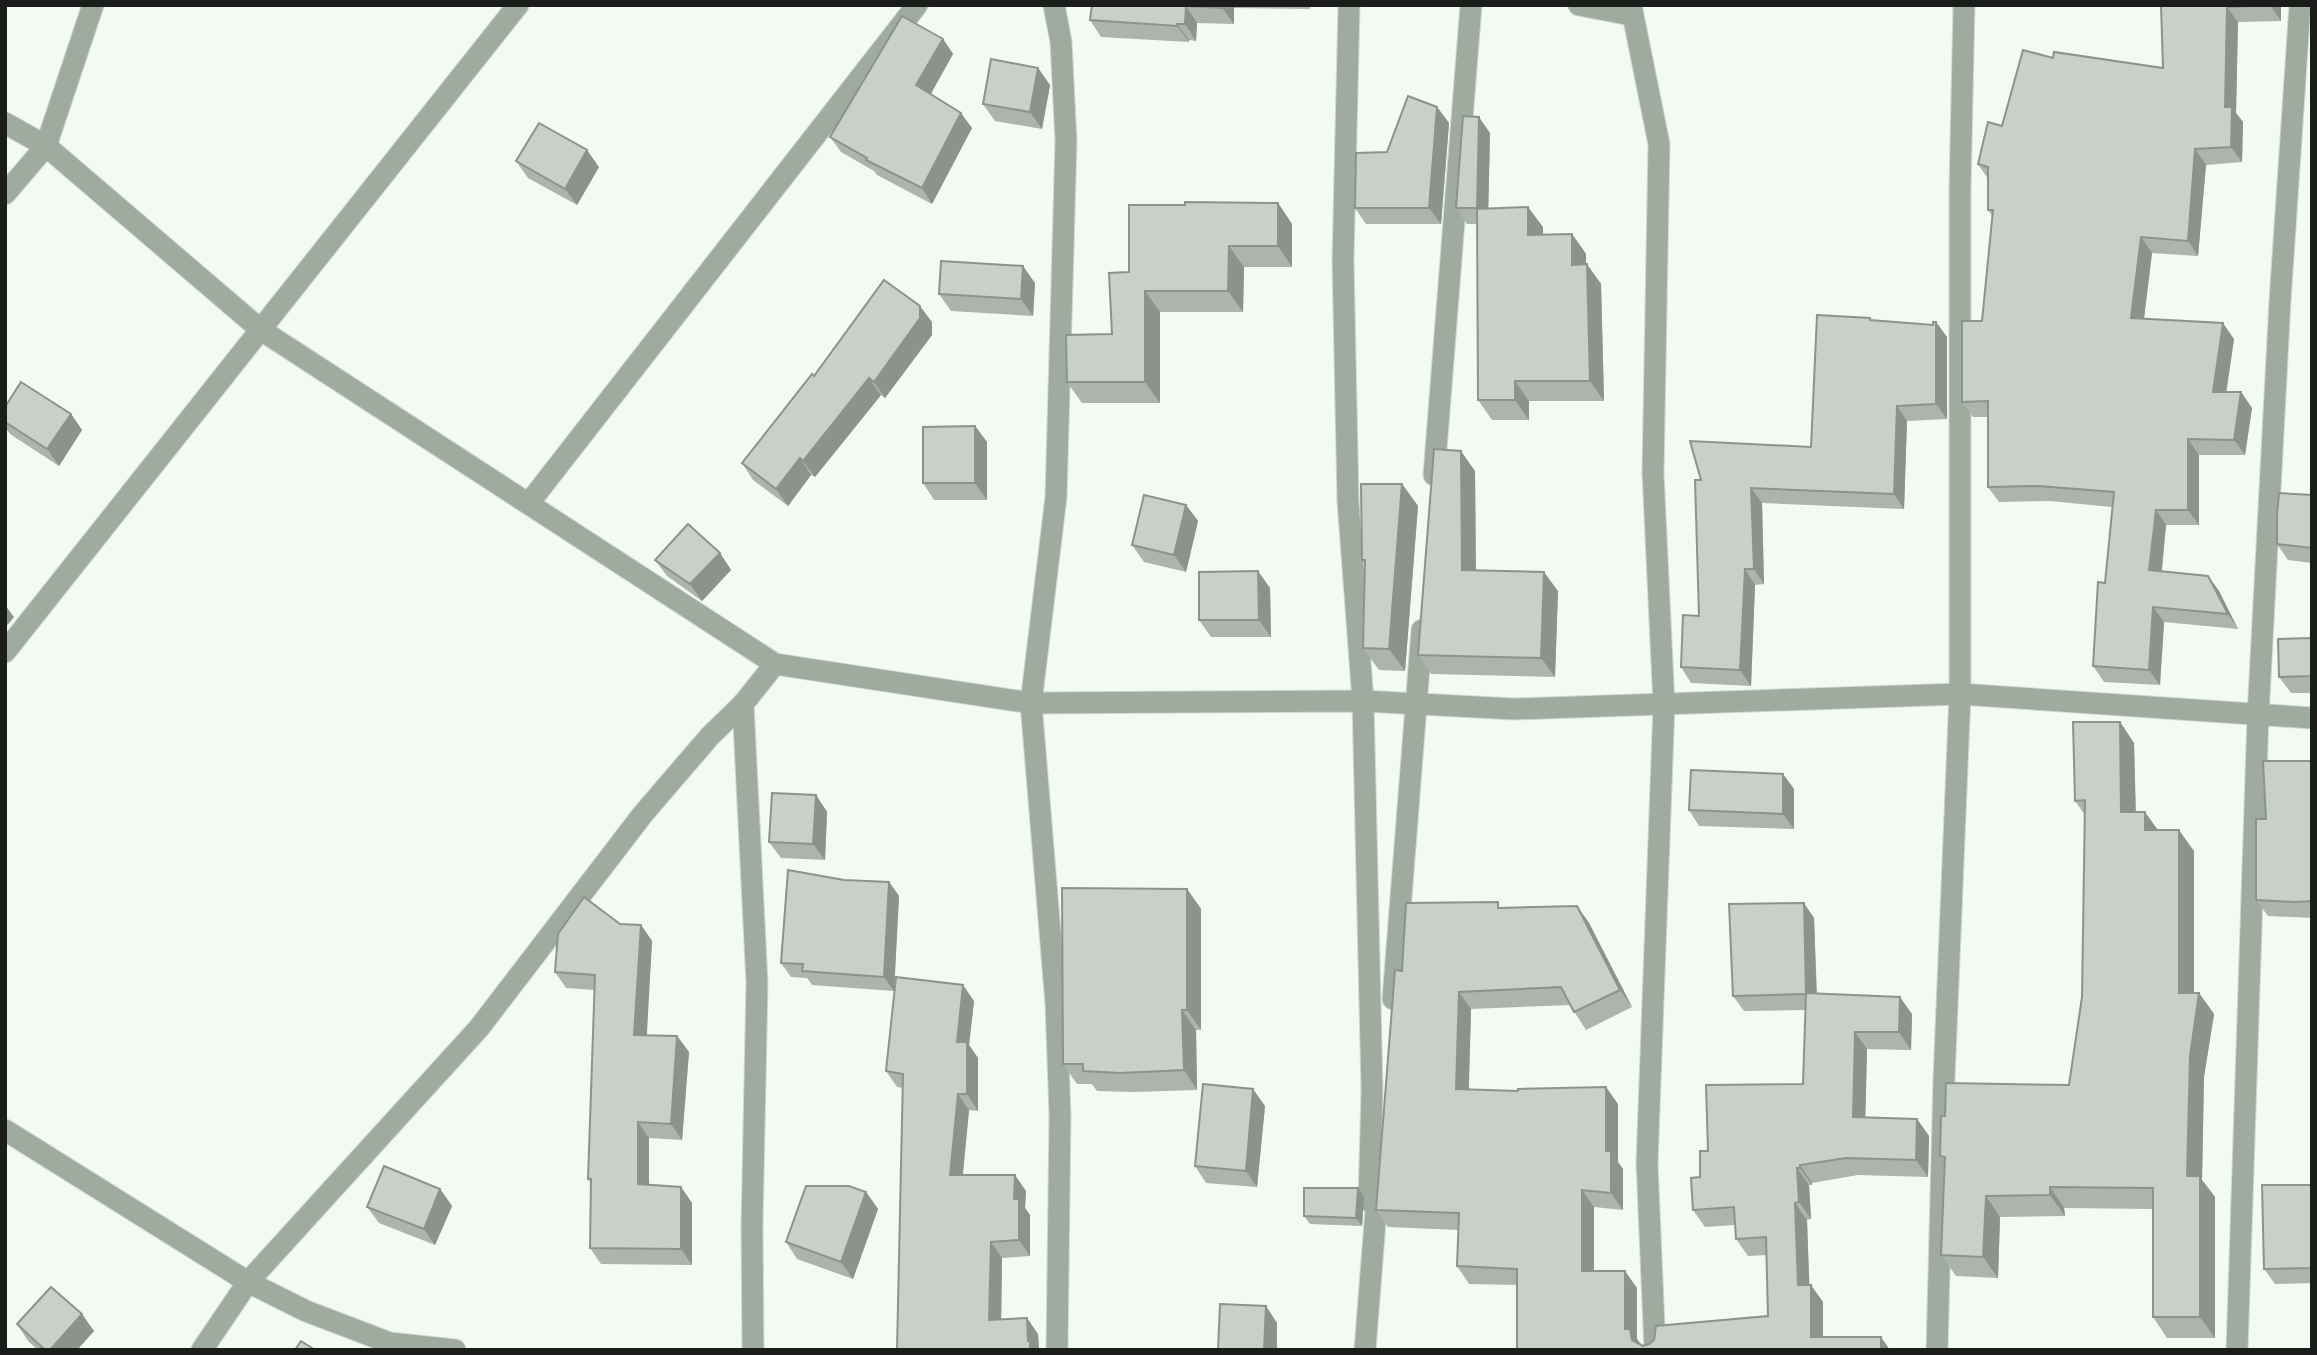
<svg xmlns="http://www.w3.org/2000/svg" width="2317" height="1355" font-family="Arial,sans-serif">
<style>
.lines{fill:none;stroke-linecap:round;stroke-linejoin:round}
.minor-casing{stroke:#d0d6d0;stroke-width:23}
.minor{stroke:#9eab9e;stroke-width:21}
.wall{fill:#adb3ad}
.shaded-wall{fill:#8d928d}
.building{fill:#c9d0c9;stroke:#8d928d;stroke-width:2}
</style>
<rect width="100%" height="100%" fill="#f3f9f3"/>
<g class="lines">
<defs>
<g id="minor">
<path d="M1054,5l7,37 5,99 -10,356 -25,206 25,301 4,111 -3,235"/>
<path d="M1349,5l-6,256 5,240 15,200 9,389 -3,111"/>
<path d="M1579,5l52,10"/>
<path d="M1631,5l28,139 -6,329 11,232 -17,458 8,187"/>
<path d="M5,123l41,23 215,184 514,334 256,39 332,-2 151,8 446,-15 352,24"/>
<path d="M5,194l41,-48 47,-141"/>
<path d="M1434,475l37,-470"/>
<path d="M529,503l388,-498"/>
<path d="M5,652l513,-647"/>
<path d="M743,704l14,279 -5,243 1,124"/>
<path d="M1393,999l29,-369"/>
<path d="M5,1130l243,152 58,29 84,32 65,7"/>
<path d="M202,1350l46,-68 231,-254 164,-214 67,-78 33,-32 32,-40"/>
<path d="M1365,1350l13,-166"/>
<path d="M1937,1350l7,-271 16,-385v-505l4,-184"/>
<path d="M2237,1350l21,-634 22,-415 20,-296"/>
</g>
</defs>
<!-- minor casing -->
<use href="#minor" class="minor-casing"/>
<!-- minor -->
<use href="#minor" class="minor"/>
</g>
<!-- wall -->
<g class="wall">
<path d="M1092,5h219l-1,4 -76,-1v16l-37,-1 -1,18 -7,-1v2l-88,-5 -11,-17z"/>
<path d="M2161,5h120v16l-43,1 -2,91 7,9 -1,40 -36,3 -8,91 -46,-3 -8,66 90,20 -8,53h15l11,16 -7,47h-46v70h-33l-4,46 46,5 11,15 19,38 -74,-7 -4,63 -56,-3 -11,-16 12,-83 7,-76 -62,-6 -51,1 -11,-15v-70h-15l-11,-15 20,-81 11,-104 -5,-7v-31l-10,-15 24,-38 51,-68 110,10z"/>
<path d="M943,39l10,15 -23,40 42,34 -40,76 -55,-29 -3,-4 -33,-19 -11,-15z"/>
<path d="M1038,68l12,17 -8,44 -47,-8 -12,-17z"/>
<path d="M1437,107l12,16 -8,101h-75l-11,-16 32,-56z"/>
<path d="M1490,133l-2,75 55,19v7h29l14,20v10l15,20 3,117h-75v19h-37l-14,-20 -1,-176h-10l-11,-16z"/>
<path d="M516,161l83,6 -22,38 -49,-27z"/>
<path d="M1278,203l14,21v43h-48l-1,45h-83v91h-78l-15,-21 45,-48 17,-62 56,-67z"/>
<path d="M1035,283l-2,33 -82,-5 -12,-17z"/>
<path d="M1872,320l61,5 3,-3 11,15v82l-40,2 -3,88 -142,-6 2,81 -9,1 -4,101 -60,-3 -10,-16 18,-51 2,-136 110,-33z"/>
<path d="M932,322v13l-47,63 -4,-3 -66,82 -4,-2 -23,31 -35,-26 -11,-17 72,-87z"/>
<path d="M5,407l66,7 11,16 -23,36 -49,-32 -5,-7z"/>
<path d="M975,426l12,16v58h-53l-11,-17z"/>
<path d="M1475,471l1,99 82,21 -3,86 -124,-3 -13,-19z"/>
<path d="M1402,484l16,22 -13,165 -26,-1 -16,-22 2,-84 -3,-4z"/>
<path d="M2312,495v68l-24,-3 -11,-16z"/>
<path d="M1186,505l12,16 -12,51 -42,-10 -12,-17z"/>
<path d="M720,553l11,17 -29,31 -35,-25 -12,-16z"/>
<path d="M1270,588l1,49h-60l-12,-17z"/>
<path d="M2312,638v55h-21l-12,-16z"/>
<path d="M2120,722l14,21 2,69 22,18 36,21v142h5l15,21 -10,63 -2,103 13,17v141h-48l-14,-21v-108l-89,-1 1,8 -65,1 -2,61 -42,-2 -15,-21 4,-92 -5,-7 5,-40 124,-31 13,-88 3,-182 -10,-14z"/>
<path d="M2312,761v157l-44,-2 -12,-16 10,-81z"/>
<path d="M1783,774l11,15v40l-95,-3 -10,-16z"/>
<path d="M816,795l11,17 -2,48 -44,-2 -12,-16z"/>
<path d="M844,880l45,2 10,14 -5,95 -82,-6 -5,-7 -16,-1 -10,-14z"/>
<path d="M1187,889l14,20v121h-5l1,60 -63,2 -37,-1 -5,-7h-15l-14,-20z"/>
<path d="M1577,906l12,17 43,84 -46,23 -16,-25 -99,4 -2,80 149,15v58l5,7v41l-29,-3v64l43,17v51l6,7 125,-30 -1,-61 -19,1 -12,-17 -1,-14 -30,2 -12,-17 7,-33 8,-26 95,-67 2,-74 -61,1 -11,-15 81,-78 3,75 95,21 -1,36 -44,-1 -2,68 52,2 12,17 -1,41 -70,-2 -46,8v2h-3l2,34 -4,1 2,65 14,17v35l67,13h-373v-65l-48,-1 -12,-18 2,-36 -71,-3 -12,-17 26,-239 100,-63z"/>
<path d="M620,924l21,1 11,16 -6,95h31l12,16 -7,88 -33,-2v47l32,2 11,16v62l-91,-1 -11,-16 1,-65 -3,-4 7,-189 -29,-2 -11,-16z"/>
<path d="M974,1001l-5,44 9,13v53l-9,-1 -6,65 63,16 -1,17 5,7v41l-28,2 -1,61 37,15 1,16h-142l6,-262 -6,-1 -11,-16z"/>
<path d="M1265,1106l-8,81 -51,-4 -11,-17z"/>
<path d="M2312,1185v98l-37,1 -11,-15z"/>
<path d="M440,1189l12,17 -17,39 -56,-22 -12,-16z"/>
<path d="M866,1192l12,17 -25,70 -56,-20 -11,-17z"/>
<path d="M1364,1197l-2,29 -52,-2 -6,-8z"/>
<path d="M17,1324l77,7 -17,19h-39l-10,-9z"/>
</g>
<!-- shaded-wall -->
<g class="shaded-wall">
<path d="M1222,5h10l2,3v16l-12,-16z"/>
<path d="M2270,5h11v16z"/>
<path d="M1186,6l11,17 -1,18 -11,-17z"/>
<path d="M2227,7l11,15 -2,91 7,9 -1,40 -11,-15 -6,-40z"/>
<path d="M1177,24l12,16v2l-12,-16z"/>
<path d="M943,39l10,15 -26,47 -11,-16z"/>
<path d="M1038,68l12,17 -8,44 -12,-17z"/>
<path d="M1437,107l12,16 -8,101 -12,-16z"/>
<path d="M961,113l11,15 -40,76 -10,-16z"/>
<path d="M1479,117l11,16 -2,91 -11,-16z"/>
<path d="M2195,149l11,16 -8,91 -10,-15z"/>
<path d="M587,150l12,17 -22,38 -12,-16z"/>
<path d="M1278,203l14,21v43l-14,-21z"/>
<path d="M1528,207l15,20v28l-15,-20z"/>
<path d="M1572,234l14,20v31l-14,-20z"/>
<path d="M2141,237l11,16 -10,81 -11,-16z"/>
<path d="M1229,246l15,21 -1,45 -15,-21z"/>
<path d="M1587,264l14,20 3,117 -14,-20z"/>
<path d="M1023,266l12,17 -2,33 -12,-17z"/>
<path d="M1145,291l15,21v91l-15,-21z"/>
<path d="M920,306l12,16v13l-47,63 -11,-16z"/>
<path d="M1936,322l11,15v82l-11,-15z"/>
<path d="M2223,323l11,16 -10,69 -11,-16z"/>
<path d="M869,378l12,17 -66,82 -12,-16z"/>
<path d="M1515,381l14,20v19l-14,-20z"/>
<path d="M2241,392l11,16 -7,47 -11,-15z"/>
<path d="M1897,406l10,15 -3,88 -10,-15z"/>
<path d="M71,414l11,16 -23,36 -12,-17z"/>
<path d="M975,426l12,16v58l-12,-17z"/>
<path d="M2188,439l11,16v70l-11,-15z"/>
<path d="M1461,451l14,20 1,119 -14,-20z"/>
<path d="M800,458l11,17 -23,31 -12,-17z"/>
<path d="M1402,484l16,22 -13,165 -16,-22z"/>
<path d="M1751,488l11,15 2,81 -10,-15z"/>
<path d="M1186,505l12,16 -12,51 -12,-17z"/>
<path d="M2156,510l10,15 -6,60 -11,-15z"/>
<path d="M720,553l11,17 -29,31 -12,-17z"/>
<path d="M1745,569l10,16 -4,101 -11,-16z"/>
<path d="M1258,571l12,17 1,49 -12,-17z"/>
<path d="M1544,572l14,19 -3,86 -14,-19z"/>
<path d="M2208,576l11,15 19,38 -10,-15z"/>
<path d="M5,605l9,12 -9,11z"/>
<path d="M2153,607l11,15 -4,63 -11,-15z"/>
<path d="M2120,722l14,21 2,90 -15,-21z"/>
<path d="M1783,774l11,15v40l-11,-15z"/>
<path d="M816,795l11,17 -2,48 -12,-16z"/>
<path d="M2145,812l15,21 -15,-3z"/>
<path d="M2179,830l15,21v163l-15,-21z"/>
<path d="M889,882l10,14 -5,95 -10,-14z"/>
<path d="M1187,889l14,20v121l-14,-20z"/>
<path d="M1804,903l10,15 3,92 -11,-16z"/>
<path d="M1577,906l12,17 43,84 -12,-17z"/>
<path d="M641,925l11,16 -6,110 -12,-16z"/>
<path d="M963,985l11,16 -5,44 9,13v53l-11,-17 -10,-52z"/>
<path d="M1459,992l12,17 -3,97 -12,-17z"/>
<path d="M2199,993l15,21 -10,63 -2,103 13,17v141l-15,-21 -13,-141 3,-120z"/>
<path d="M1900,997l12,17 -1,36 -12,-18z"/>
<path d="M1182,1010l14,20 1,60 -13,-20z"/>
<path d="M1855,1032l12,17 -2,85 -12,-17z"/>
<path d="M677,1036l12,16 -7,88 -11,-16z"/>
<path d="M1606,1087l12,17v58l5,7v41l-12,-17 -5,-42z"/>
<path d="M1253,1089l12,17 -8,81 -11,-16z"/>
<path d="M958,1094l11,16 -8,81 -11,-16z"/>
<path d="M1917,1119l12,17 -1,41 -12,-17z"/>
<path d="M638,1122l11,16v62l-11,-16z"/>
<path d="M1800,1165l12,18v2l-12,-17z"/>
<path d="M1797,1168l12,17 2,34 -12,-17z"/>
<path d="M1015,1175l11,16 -1,17 5,7v41l-11,-16 -5,-41z"/>
<path d="M681,1187l11,16v62l-11,-16z"/>
<path d="M2050,1187l14,21 1,8 -15,-21z"/>
<path d="M1358,1188l6,9 -2,29 -6,-8z"/>
<path d="M440,1189l12,17 -17,39 -11,-16z"/>
<path d="M1582,1190l12,17v81l-12,-17z"/>
<path d="M866,1192l12,17 -25,70 -12,-17z"/>
<path d="M1986,1196l14,21 -2,61 -15,-21z"/>
<path d="M1795,1203l12,17 3,82 -12,-17z"/>
<path d="M991,1242l11,16 -1,78 -12,-16z"/>
<path d="M1625,1271l12,17v51l5,7 -3,4 -14,-21z"/>
<path d="M1811,1285l12,17v48l-12,-13z"/>
<path d="M1266,1306l11,17v27h-13z"/>
<path d="M82,1314l12,17 -17,19h-27z"/>
<path d="M1027,1318l11,16 1,16h-9l-2,-9z"/>
<path d="M1881,1337l9,13h-9z"/>
</g>
<!-- building -->
<g class="building">
<path d="M1092,5h130v3l-36,-2 -1,18h-8v2l-87,-6z"/>
<path d="M2161,5h109l-43,2 -2,100h7l-1,40 -36,2 -7,92 -47,-4 -10,81 92,5 -10,69h28l-7,48 -46,-1v71h-32l-7,60 59,6 20,38 -75,-7 -4,63 -56,-4 5,-84 7,1 9,-91 -75,-6 -51,1v-86l-26,1v-81h20l11,-111h-5v-43l-10,-3 10,-42 14,4 21,-76 30,8 1,-6 109,16z"/>
<path d="M902,16l41,23 -27,46 45,28 -39,75 -56,-28 1,-2 -37,-21z"/>
<path d="M991,59l47,9 -8,44 -47,-8z"/>
<path d="M1408,96l29,11 -8,101h-74l1,-55 31,-1z"/>
<path d="M1463,116l16,1 -2,91h-21z"/>
<path d="M539,123l48,27 -22,39 -49,-28z"/>
<path d="M1185,202l93,1v43h-49l-1,45h-83v91h-78l-1,-47 46,-1 -3,-61 20,-1v-67h56z"/>
<path d="M1528,207v28l44,-1v31l15,-1 3,117h-75v19h-37l-1,-191z"/>
<path d="M941,261l82,5 -2,33 -82,-5z"/>
<path d="M884,280l36,26v12l-46,64 -5,-4 -66,83 -3,-3 -24,31 -34,-26 70,-89 2,2z"/>
<path d="M1817,315l53,3v2l63,5v-3h3v82l-39,2 -3,88 -143,-6 3,81h-9l-5,101 -59,-3 2,-52 16,1 -4,-136h6l-11,-39 121,6z"/>
<path d="M21,382l50,32 -24,35 -42,-27v-15z"/>
<path d="M975,426v57h-52v-56z"/>
<path d="M1434,449l27,2 1,119 82,2 -3,86 -123,-3z"/>
<path d="M1361,484h41l-13,165 -26,-1 2,-88h-3z"/>
<path d="M2279,493l33,2v53l-35,-4v-29z"/>
<path d="M1144,495l42,10 -12,50 -42,-10z"/>
<path d="M688,524l32,29 -30,31 -35,-24z"/>
<path d="M1258,571l1,49h-60v-48z"/>
<path d="M2312,638v38l-33,1 -1,-38z"/>
<path d="M2073,722h47l1,90h24v18h34v163h20l-9,63 -3,120h13v141h-47v-129l-103,-1v8l-64,1 -3,61 -42,-2 4,-98 -5,-1 1,-40h4l1,-33 123,2 13,-88 3,-197 -10,1z"/>
<path d="M2263,761h49v140l-17,1 -39,-2v-81h10z"/>
<path d="M1691,770l92,4v40l-94,-4z"/>
<path d="M772,793l44,2 -3,49 -44,-2z"/>
<path d="M788,870l56,10 45,2 -5,95 -82,-6 1,-7 -22,-1z"/>
<path d="M1062,888l125,1v121h-5l2,60 -64,3 -37,-2v-7h-20z"/>
<path d="M584,897l36,27 21,1 -7,110 43,1 -6,88 -33,-2v62l43,3v62l-91,-1 1,-69h-3l7,-204 -40,-3 3,-38z"/>
<path d="M1498,902v6l79,-2 43,84 -46,22 -13,-25 -102,5 -3,97 62,2v-2l88,-2v64h5v42l-29,-3v81h43v58h5l2,11 11,6 6,-2 5,-4 2,-14 112,-10 -2,-79 -30,2 -2,-32 -41,3 -2,-32 9,-1v-26h8l-2,-66 97,-1 3,-91 94,4 -1,35h-44l-2,85 64,2 -1,41 -70,-2 -46,7v3h-3l2,34 -4,1 3,82h13v52h70v13h-364v-81l-60,-3 2,-53 -83,-3 19,-240 7,1 4,-68z"/>
<path d="M1804,903l2,91 -73,2 -4,-92z"/>
<path d="M896,977l67,8 -6,57h10v52h-9l-8,81h65l-1,24h5v41l-28,2 -2,78 38,-2 1,23h2v9h-133l6,-276 -17,-3z"/>
<path d="M1203,1084l50,5 -7,82 -51,-5z"/>
<path d="M384,1166l56,23 -16,40 -57,-22z"/>
<path d="M2262,1185h50v83l-48,1z"/>
<path d="M806,1186h43l17,6 -25,70 -55,-20z"/>
<path d="M1304,1188h54l-2,30 -52,-2z"/>
<path d="M51,1287l31,27 -32,36h-5l-28,-26z"/>
<path d="M1220,1304l46,2 -2,44h-46z"/>
<path d="M301,1341l14,9h-20z"/>
</g>
<!-- border -->
<rect width="2317" height="1355" fill="none" stroke="#1b1d1b" stroke-width="14"/>
</svg>
